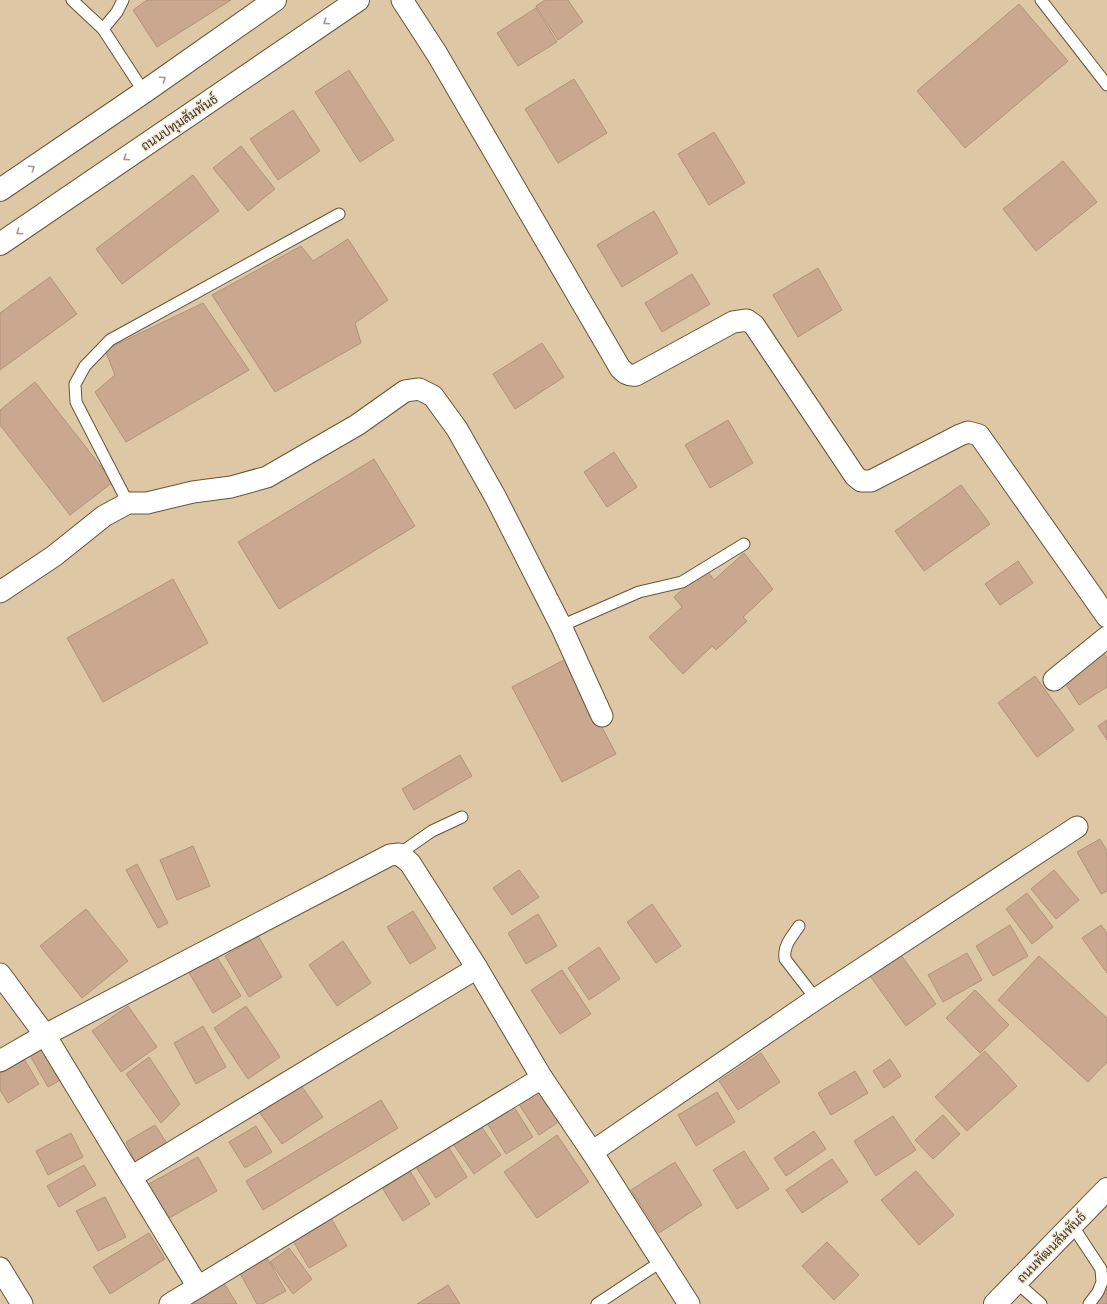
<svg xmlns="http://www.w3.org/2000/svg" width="1107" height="1304" font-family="'Space Grotesk',Sarabun,sans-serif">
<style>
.building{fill:#c9a88f;stroke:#b2927a}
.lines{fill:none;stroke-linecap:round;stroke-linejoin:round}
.lane-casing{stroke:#685536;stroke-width:13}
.street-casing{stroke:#685536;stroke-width:23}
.secondary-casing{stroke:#685536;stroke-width:24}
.lane{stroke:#fff;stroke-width:11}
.street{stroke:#fff;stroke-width:21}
.secondary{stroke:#fff;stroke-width:22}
.oneway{stroke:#a09c95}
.labels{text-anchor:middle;stroke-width:3;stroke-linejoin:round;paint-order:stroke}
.street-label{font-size:13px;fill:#42392b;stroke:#f5e9d8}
</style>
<rect width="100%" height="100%" fill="#ddc7a5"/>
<!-- building -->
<g class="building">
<path d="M147,0h84l-74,47 -24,-37z"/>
<path d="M545,0h23l15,22 -25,18 -22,-34z"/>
<path d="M1019,4l49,57 -103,87 -48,-57z"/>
<path d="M536,8l21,34 -39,24 -21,-33z"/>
<path d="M349,70l45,70 -34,22 -45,-70z"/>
<path d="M574,79l33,54 -49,30 -33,-54z"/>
<path d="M293,110l27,41 -42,29 -28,-41z"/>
<path d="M714,132l31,51 -36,22 -31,-51z"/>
<path d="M241,146l34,43 -27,22 -35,-43z"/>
<path d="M1063,161l34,41 -61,49 -33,-42z"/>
<path d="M193,175l26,36 -97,73 -26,-35z"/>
<path d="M654,211l24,42 -56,34 -25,-42z"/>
<path d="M348,239l40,61 -33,23 6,20 -86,49 -63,-97 89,-49 12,15z"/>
<path d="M818,268l24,42 -44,27 -25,-42z"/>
<path d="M692,274l18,30 -48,28 -17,-29z"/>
<path d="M50,277l27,37 -77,56v-57z"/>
<path d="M203,303l46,67 -123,72 -31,-50 20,-17 -10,-25z"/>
<path d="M542,343l22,34 -49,32 -22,-35z"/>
<path d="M35,382l78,100 -43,33 -70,-90v-15z"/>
<path d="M728,420l25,43 -43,25 -25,-43z"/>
<path d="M614,452l23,35 -30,20 -23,-35z"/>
<path d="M374,459l41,67 -136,83 -41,-67z"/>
<path d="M961,485l29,39 -66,47 -29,-40z"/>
<path d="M744,553l29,36 -30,28 4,4 -31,29 -4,-4 -29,28 -34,-37 33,-30 -8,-10 32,-28 8,11z"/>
<path d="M1018,561l15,22 -33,22 -15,-21z"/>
<path d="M173,579l35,64 -105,59 -36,-64z"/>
<path d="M1102,651l5,7v29l-28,18 -17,-27z"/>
<path d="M566,659l50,95 -54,28 -50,-95z"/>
<path d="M1035,676l39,54 -37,27 -39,-54z"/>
<path d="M1107,720v20l-9,-14z"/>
<path d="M460,755l12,21 -58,34 -12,-21z"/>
<path d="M1100,839l7,12v40l-6,3 -24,-42z"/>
<path d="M193,846l17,40 -33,14 -17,-40z"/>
<path d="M137,864l31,59 -10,5 -32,-58z"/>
<path d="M519,870l20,27 -27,18 -19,-27z"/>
<path d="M1054,870l25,30 -23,19 -25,-30z"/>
<path d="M1027,893l26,34 -21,17 -26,-35z"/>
<path d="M652,904l29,42 -25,17 -29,-41z"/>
<path d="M86,909l42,52 -46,37 -42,-52z"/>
<path d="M413,911l23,37 -26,16 -23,-37z"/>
<path d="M538,914l19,32 -31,18 -18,-31z"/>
<path d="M1010,925l18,31 -35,20 -17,-30z"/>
<path d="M1101,925l6,8v40l-25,-35z"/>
<path d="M258,936l24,41 -33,20 -24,-41z"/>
<path d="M343,941l28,42 -34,23 -28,-41z"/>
<path d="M599,947l21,32 -31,21 -21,-32z"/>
<path d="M896,948l40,56 -30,22 -40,-56z"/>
<path d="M967,953l15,27 -39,22 -15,-27z"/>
<path d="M215,954l26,42 -28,17 -25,-42z"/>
<path d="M1039,956l68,62v44l-19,20 -90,-82z"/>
<path d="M562,970l29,44 -31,20 -29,-44z"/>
<path d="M975,990l34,35 -29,28 -34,-35z"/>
<path d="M128,1006l29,41 -36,25 -29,-41z"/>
<path d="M246,1006l34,51 -32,22 -34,-51z"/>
<path d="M203,1026l23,41 -30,17 -22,-41z"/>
<path d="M43,1040l21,38 -16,9 -21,-37z"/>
<path d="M985,1051l32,35 -50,45 -32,-34z"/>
<path d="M761,1053l19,29 -42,28 -19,-29z"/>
<path d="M21,1054l18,30 -31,19 -8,-13v-23z"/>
<path d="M149,1057l31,47 -19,19 -35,-49z"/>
<path d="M890,1059l11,17 -17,12 -11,-17z"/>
<path d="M855,1071l13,22 -37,22 -13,-22z"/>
<path d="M298,1081l25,36 -41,27 -25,-35z"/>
<path d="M536,1085l24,36 -21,14 -24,-37z"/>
<path d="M717,1092l18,30 -39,24 -18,-31z"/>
<path d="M381,1100l17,28 -135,82 -17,-29z"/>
<path d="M510,1101l23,36 -27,17 -22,-36z"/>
<path d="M943,1115l17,19 -27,25 -18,-19z"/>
<path d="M893,1116l23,34 -40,26 -22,-35z"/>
<path d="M478,1122l23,33 -27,19 -23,-33z"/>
<path d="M155,1125l13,20 -33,17 -9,-20z"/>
<path d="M256,1126l16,26 -27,16 -16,-26z"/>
<path d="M814,1131l12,18 -40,27 -12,-18z"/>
<path d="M71,1133l12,24 -35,18 -12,-24z"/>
<path d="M557,1135l32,47 -52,36 -33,-46z"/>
<path d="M446,1143l21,34 -31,21 -22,-34z"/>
<path d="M744,1151l25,38 -32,20 -24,-39z"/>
<path d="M198,1157l19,34 -53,30 -19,-35z"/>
<path d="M832,1159l16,23 -46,31 -16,-23z"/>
<path d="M675,1162l27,43 -43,28 -28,-43z"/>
<path d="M84,1165l12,20 -37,22 -12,-21z"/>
<path d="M410,1171l20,33 -27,17 -20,-32z"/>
<path d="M916,1171l38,44 -35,30 -38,-45z"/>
<path d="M105,1197l21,40 -28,14 -22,-40z"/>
<path d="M327,1211l20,35 -38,22 -20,-34z"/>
<path d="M149,1233l16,26 -55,35 -17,-27z"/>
<path d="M827,1242l32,33 -25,25 -32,-34z"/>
<path d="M289,1248l23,31 -19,15 -23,-32z"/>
<path d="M264,1253l22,38 -24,13h-5l-20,-36z"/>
<path d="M222,1280l15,24h-44l-2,-4z"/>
<path d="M448,1285l12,19h-43z"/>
<path d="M1107,1287v17h-17z"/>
</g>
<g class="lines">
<defs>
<g id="lane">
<path d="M72,0l31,29 41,63"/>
<path d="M1041,0l66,85"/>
<path d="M103,29l14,-17 6,-12"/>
<path d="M128,503l-52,-101 -1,-18 10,-18 25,-26 229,-126"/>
<path d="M561,626l78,-34 43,-10 62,-38"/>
<path d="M399,854l33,-23 30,-14"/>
<path d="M799,926c-7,11 -16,19 -14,33l31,40"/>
<path d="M1072,1225l29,44 1,13 -4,10 -9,12"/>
<path d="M1016,1282l25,22"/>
<path d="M597,1304l65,-43"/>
</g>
<g id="street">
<path d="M402,0l35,54 183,314c5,5 8,8 16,7l97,-53 14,-2 7,5 101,151 6,5h10l89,-46 8,-3 11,3 128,182"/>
<path d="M0,592l54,-36 50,-40 24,-13h19l46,-11 38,-5 36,-10 90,-52 48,-34 14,-2 14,7 24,33 39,69 65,128 41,90"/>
<path d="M1054,680l53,-43"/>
<path d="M0,974l45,61 153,252"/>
<path d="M0,1061l45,-26 345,-180 9,-1 11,9 67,105 65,110 50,74 97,152"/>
<path d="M592,1152l224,-153 261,-172"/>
<path d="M131,1177l346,-209"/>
<path d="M0,1268l22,36"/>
<path d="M170,1304l372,-226"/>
</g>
<g id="secondary">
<path d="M0,190l144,-98 131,-92"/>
<path d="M0,244l358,-244"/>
<path d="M995,1304l112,-115"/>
</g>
</defs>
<!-- lane casing -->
<use href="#lane" class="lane-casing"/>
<!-- street casing -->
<use href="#street" class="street-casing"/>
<!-- secondary casing -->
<use href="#secondary" class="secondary-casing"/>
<!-- lane -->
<use href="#lane" class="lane"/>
<!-- street -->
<use href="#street" class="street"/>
<!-- secondary -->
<use href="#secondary" class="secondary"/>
</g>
<!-- one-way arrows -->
<defs><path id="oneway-chevron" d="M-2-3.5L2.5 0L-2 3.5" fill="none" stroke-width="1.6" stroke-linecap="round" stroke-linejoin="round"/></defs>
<g class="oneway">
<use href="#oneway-chevron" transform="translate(326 22) rotate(146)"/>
<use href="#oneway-chevron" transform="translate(163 79) rotate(-35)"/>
<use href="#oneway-chevron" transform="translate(126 158) rotate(146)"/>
<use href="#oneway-chevron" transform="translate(32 168) rotate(-34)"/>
<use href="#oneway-chevron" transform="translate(19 232) rotate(146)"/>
</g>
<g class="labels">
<!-- street labels -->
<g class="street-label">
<text transform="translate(179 122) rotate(-34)" y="5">ถนนปทุมสัมพันธ์</text>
<text transform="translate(1051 1247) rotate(-46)" y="5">ถนนพัฒนสัมพันธ์</text>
</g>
</g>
</svg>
